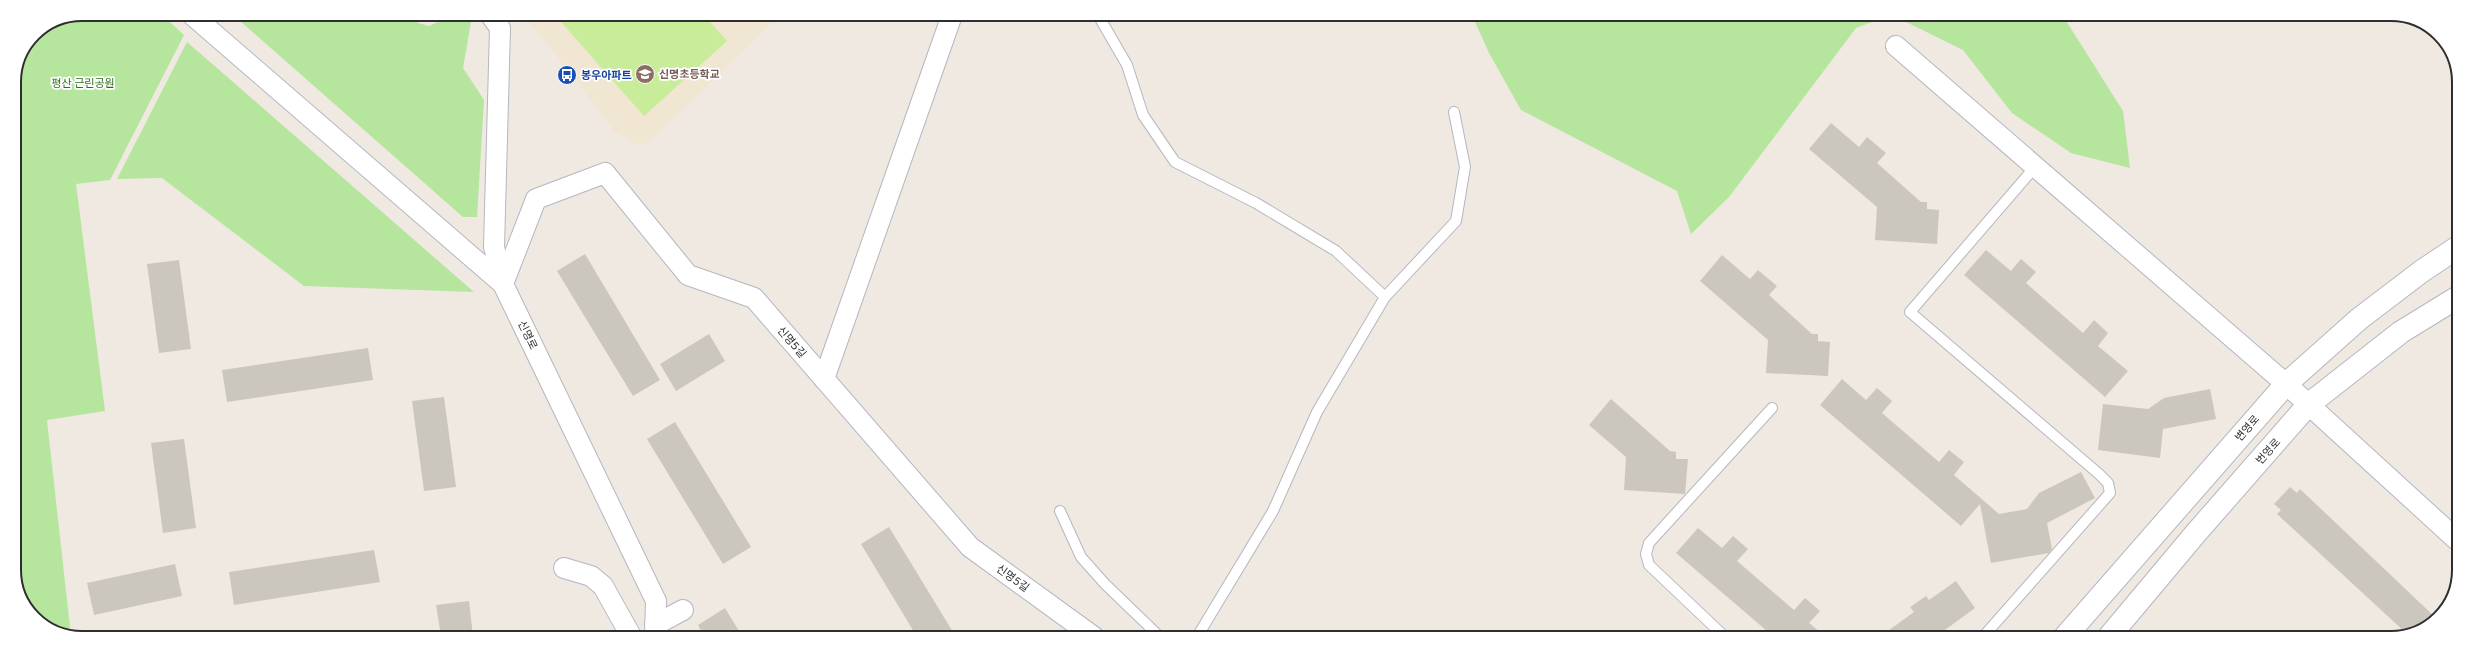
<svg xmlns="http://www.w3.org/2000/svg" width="2473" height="652" font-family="Overpass,'Noto Sans KR',sans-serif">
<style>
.education{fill:#f0e6d1}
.green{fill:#b6e59e}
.pitch{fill:#c9ec9a}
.building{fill:#cbc7bf}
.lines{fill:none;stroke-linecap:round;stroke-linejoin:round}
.lane-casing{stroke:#b4b7c1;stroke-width:12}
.street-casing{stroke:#b4b7c1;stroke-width:22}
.secondary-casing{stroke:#b4b7c1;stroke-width:24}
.lane{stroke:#fff;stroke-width:10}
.street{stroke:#fff;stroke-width:20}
.secondary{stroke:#fff;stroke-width:22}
.labels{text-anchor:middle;stroke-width:3.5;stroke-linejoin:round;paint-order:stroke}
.education-label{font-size:11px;font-weight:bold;fill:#785e54;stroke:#fff;text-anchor:start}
.transit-label{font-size:11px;font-weight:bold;fill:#164399;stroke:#fff;text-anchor:start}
.park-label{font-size:11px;fill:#2c6e1b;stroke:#fff}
.street-label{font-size:11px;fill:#2e2e2e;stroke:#fff}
.rim{fill:none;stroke:#2e2e2e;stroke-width:2}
</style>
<rect width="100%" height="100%" fill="#efe9e1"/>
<!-- education -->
<path class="education" d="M524,14l255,1 -124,122 -15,9 -24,-13z"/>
<!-- green -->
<g class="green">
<path d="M82,14h79l23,21 -74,145 -34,4 29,227 -58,9 24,216h-6l-34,-21 -17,-40v-493c9,-45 23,-59 68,-68z"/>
<path d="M232,14h185l1,9 11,3 26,-12 16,8 -8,46 21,32 -7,117h-14z"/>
<path d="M1472,15l416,1 -32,12 -127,169 -38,37 -14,-43 -156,-81 -32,-57z"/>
<path d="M1894,16h169l60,95 7,57 -59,-15 -59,-40 -49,-63z"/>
<path d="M187,42l287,250 -170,-6 -142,-108 -45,1z"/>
</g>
<!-- pitch -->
<path class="pitch" d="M554,14l150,1 23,26 -83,75z"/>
<!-- building -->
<g class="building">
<path d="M1831,123l28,24 8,-10 19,16 -9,10 44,39h6v7l12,1 -2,34 -62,-4 2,-33 -68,-58z"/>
<path d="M1986,250l25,21 10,-12 15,13 -10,11 57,50 11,-13 14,13 -10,13 30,25 -23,26 -141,-122z"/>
<path d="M585,254l75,126 -27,16 -76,-125z"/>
<path d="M1722,255l28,24 8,-9 19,16 -8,9 43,39h6v7l12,1 -2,34 -62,-3 2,-33 -68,-59z"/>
<path d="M179,260l12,89 -32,4 -12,-89z"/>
<path d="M709,334l16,27 -49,30 -16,-27z"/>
<path d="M368,348l5,32 -146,22 -5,-32z"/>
<path d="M1842,379l24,21 11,-12 15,13 -10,12 57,49 10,-12 15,12 -10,13 45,39 28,-5 12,-16 42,-21 14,26 -48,25 5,26 -3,4 -58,10 -11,-59 -19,22 -141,-121z"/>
<path d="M2210,389l6,30 -53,10 -3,29 -62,-8 5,-46 45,5 16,-11z"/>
<path d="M444,397l12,90 -32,4 -12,-90z"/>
<path d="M1611,399l59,52 6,1v7h12l-3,35 -61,-4 2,-33 -37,-32z"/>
<path d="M675,422l76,125 -28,17 -76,-125z"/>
<path d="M184,439l12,89 -33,5 -12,-90z"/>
<path d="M2290,487l7,6 3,-4 136,129 -3,6 -27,9 -129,-119 4,-4 -7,-6z"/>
<path d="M889,527l67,110h-39l-56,-93z"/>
<path d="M1698,528l24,20 11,-12 15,13 -11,12 57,49 11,-12 15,13 -11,12 17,14h-52l-98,-84z"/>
<path d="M374,550l6,32 -146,23 -5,-33z"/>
<path d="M175,564l7,32 -88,19 -7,-32z"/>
<path d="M1956,581l19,27 -41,30h-56l36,-26 -4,-5 16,-11 3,4z"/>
<path d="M469,601l4,35h-32l-5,-31z"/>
<path d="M725,608l17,28h-38l-6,-11z"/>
</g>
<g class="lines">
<defs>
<g id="lane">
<path d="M1098,15l29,50 16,50 32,47 81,41 80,48 49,46"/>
<path d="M1060,511l21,46 24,27 55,53"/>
<path d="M1197,637l76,-126 44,-99 68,-115 71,-76 9,-54 -11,-55"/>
<path d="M1725,637l-76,-72 -3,-11 3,-11 123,-135"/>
<path d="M1982,638l128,-145 -2,-10 -9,-9 -189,-162 125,-145"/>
</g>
<g id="street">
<path d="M191,14l312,270"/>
<path d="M490,14l10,14 -6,219 9,37 153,317 -1,35"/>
<path d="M1896,46l390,338 171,156"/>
<path d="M503,284l33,-85 69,-26 83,102 66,23 216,249 124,90"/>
<path d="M824,379l128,-364"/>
<path d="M564,568l27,8 12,10 28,50"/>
<path d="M655,625l28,-15"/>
</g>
<g id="secondary">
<path d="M2064,638l222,-254 73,-65 63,-48 36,-24"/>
<path d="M2108,638l88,-105 112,-128 93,-73 57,-35"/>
</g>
</defs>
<!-- lane casing -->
<use href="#lane" class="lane-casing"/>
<!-- street casing -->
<use href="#street" class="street-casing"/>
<!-- secondary casing -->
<use href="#secondary" class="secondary-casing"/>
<!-- lane -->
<use href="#lane" class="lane"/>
<!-- street -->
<use href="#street" class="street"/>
<!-- secondary -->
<use href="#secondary" class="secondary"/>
</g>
<!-- icons -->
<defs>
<symbol id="school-disc" viewBox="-11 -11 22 22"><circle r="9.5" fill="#8d6e63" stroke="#fff"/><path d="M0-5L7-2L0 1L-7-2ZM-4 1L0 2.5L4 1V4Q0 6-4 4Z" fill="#fff"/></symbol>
<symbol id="bus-disc" viewBox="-11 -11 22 22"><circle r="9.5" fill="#1a4fb4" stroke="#fff"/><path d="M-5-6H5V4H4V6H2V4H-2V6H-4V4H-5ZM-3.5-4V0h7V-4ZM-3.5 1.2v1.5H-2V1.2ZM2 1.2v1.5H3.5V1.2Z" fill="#fff"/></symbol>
</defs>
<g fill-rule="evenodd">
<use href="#school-disc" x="634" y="63" width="22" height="22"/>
<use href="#bus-disc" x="556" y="64" width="22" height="22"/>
</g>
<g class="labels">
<!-- education labels -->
<g class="education-label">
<text x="659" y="78">신명초등학교</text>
</g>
<!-- transit labels -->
<g class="transit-label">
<text x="581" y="79">봉우아파트</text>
</g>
<!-- park labels -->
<g class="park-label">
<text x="83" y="87">평산 근린공원</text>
</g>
<!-- street labels -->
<g class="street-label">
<text transform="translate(528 335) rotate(64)" y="4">신명로</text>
<text transform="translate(792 342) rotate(49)" y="4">신명5길</text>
<text transform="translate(2247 428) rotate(-49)" y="4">변영로</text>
<text transform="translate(2268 451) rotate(-48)" y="4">번영로</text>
<text transform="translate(1013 578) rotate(36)" y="4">신명5길</text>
</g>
</g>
<!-- crop -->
<path d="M0 0H2473V652H0ZM82 21H2391A61 61 0 0 1 2452 82V570A61 61 0 0 1 2391 631H82A61 61 0 0 1 21 570V82A61 61 0 0 1 82 21Z" fill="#fff" fill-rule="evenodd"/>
<path class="rim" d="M82 21H2391A61 61 0 0 1 2452 82V570A61 61 0 0 1 2391 631H82A61 61 0 0 1 21 570V82A61 61 0 0 1 82 21Z"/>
</svg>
